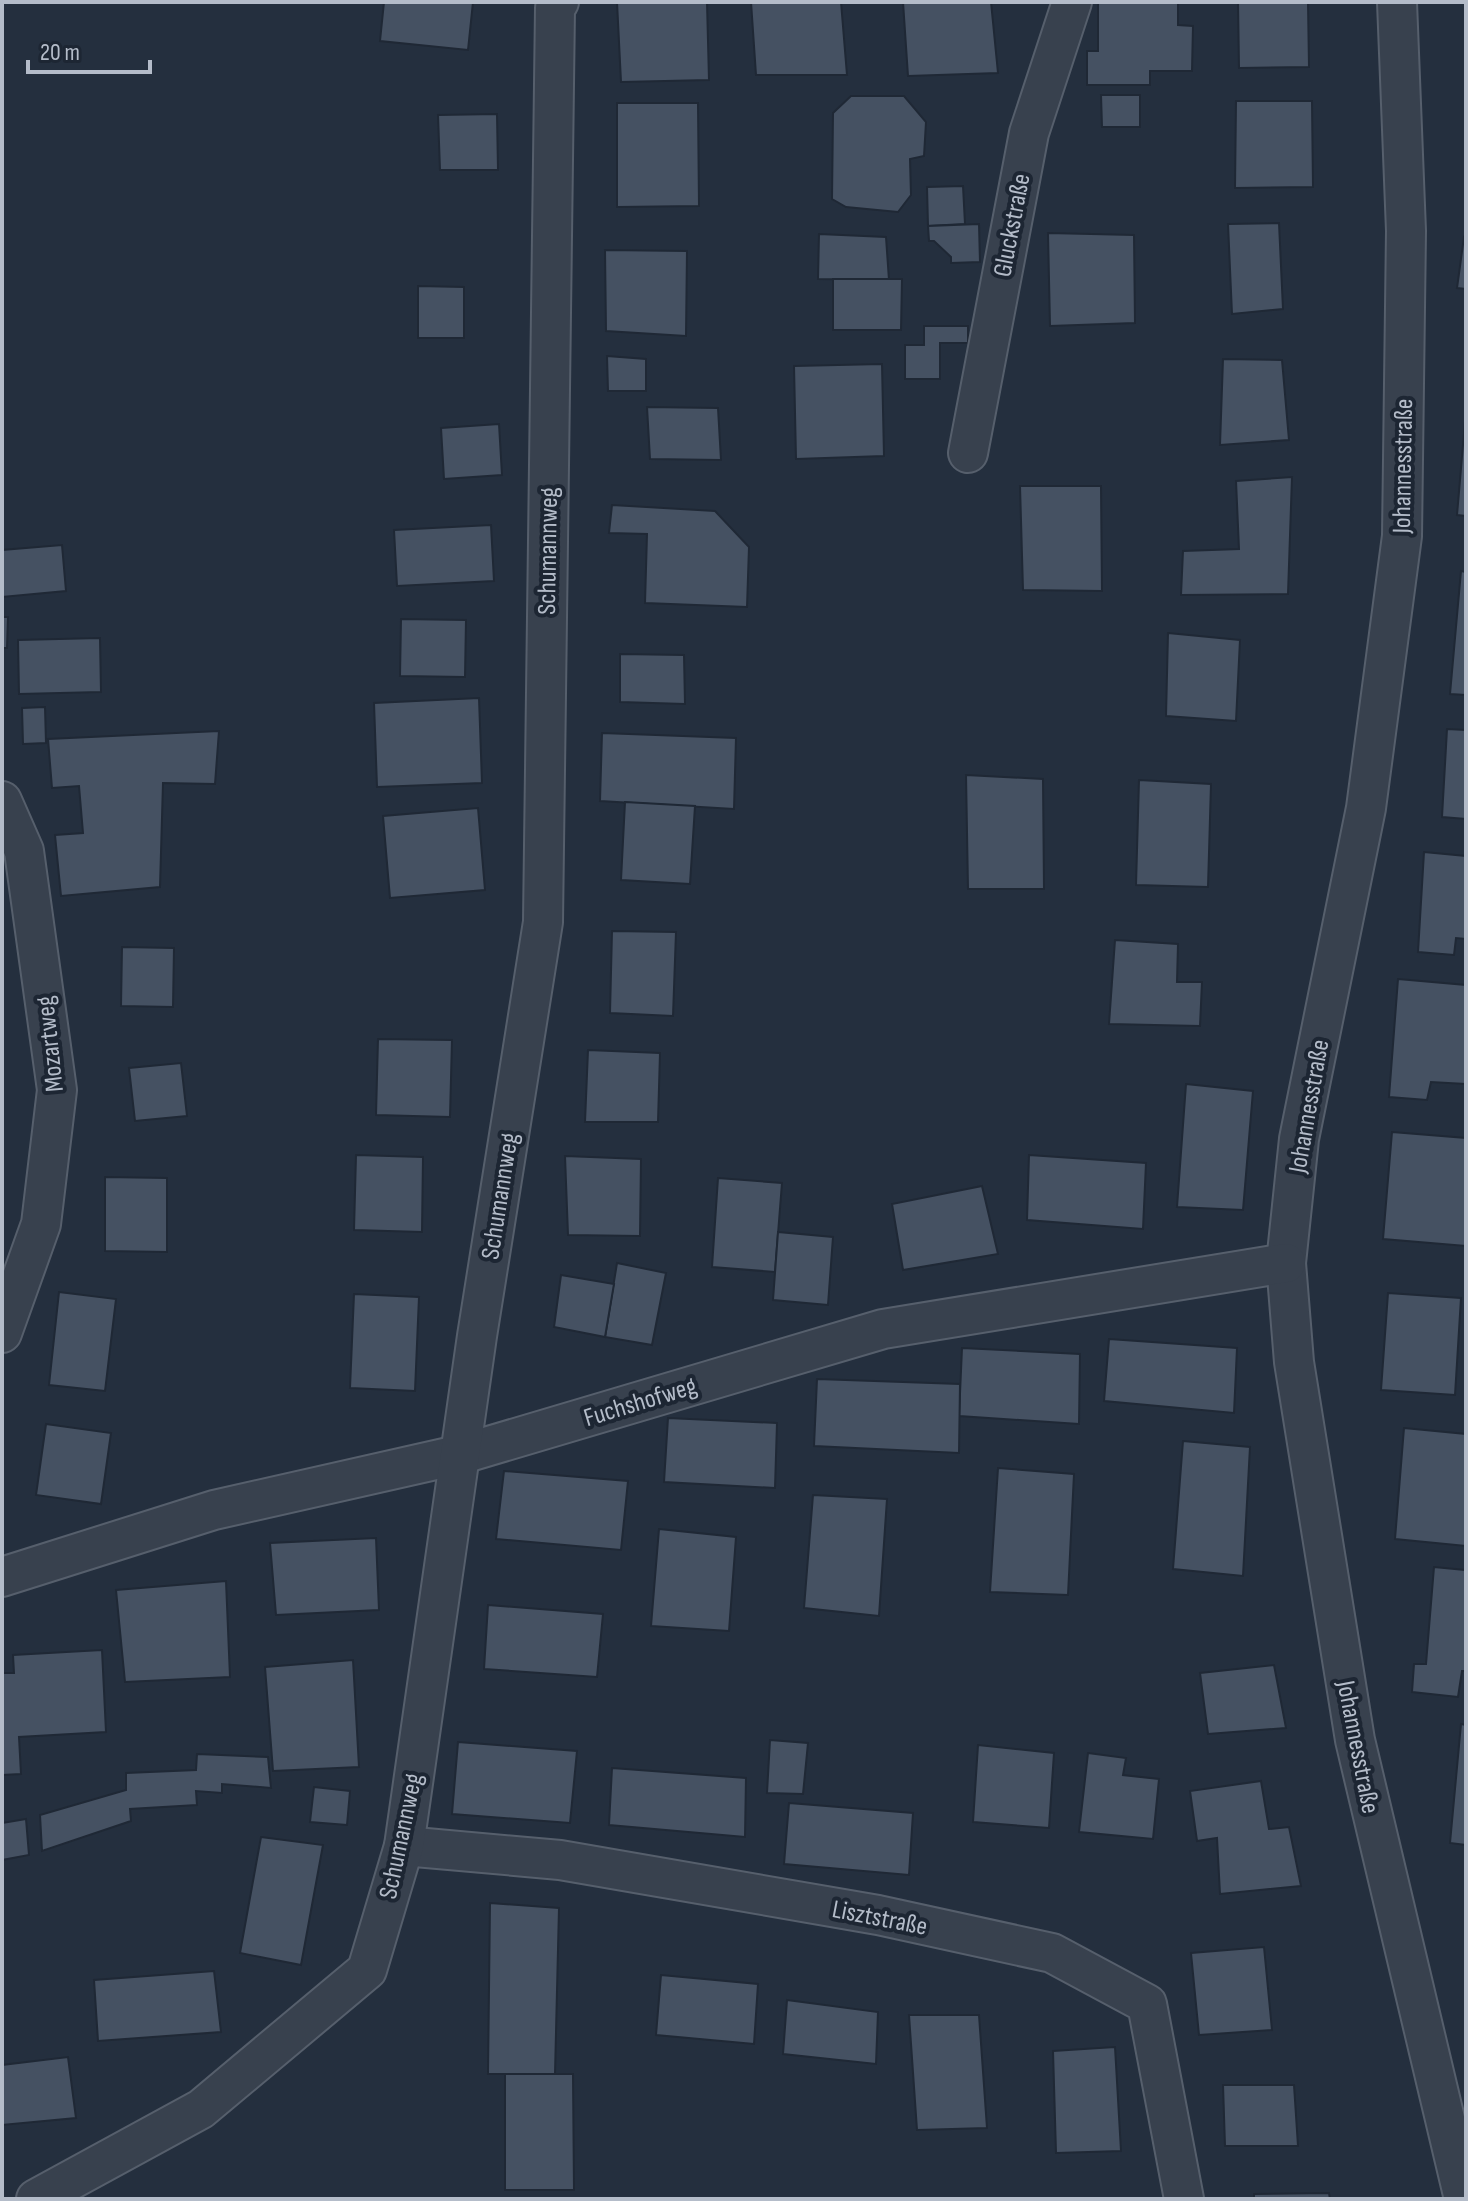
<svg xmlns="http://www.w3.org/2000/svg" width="1468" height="2201" font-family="'Sofia Sans Condensed',sans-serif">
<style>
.building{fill:#455162;stroke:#1f2835;stroke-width:2}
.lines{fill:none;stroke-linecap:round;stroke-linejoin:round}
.minor-casing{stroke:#565f6c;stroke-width:42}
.minor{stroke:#38414e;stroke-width:38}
.labels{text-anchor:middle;stroke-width:8;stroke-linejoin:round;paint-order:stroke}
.street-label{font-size:26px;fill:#b4bcc9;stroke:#1d2633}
</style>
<rect width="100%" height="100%" fill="#242f3e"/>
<!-- building -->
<g class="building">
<path d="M384,2h89l-5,48 -88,-9z"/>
<path d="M617,2h90l2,78 -88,2z"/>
<path d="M751,2h90l6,73h-91z"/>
<path d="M903,2h88l7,71 -90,3z"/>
<path d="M1098,2h80v23l15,1 -1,45h-42v14h-63v-34h11z"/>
<path d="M1238,2h70l1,65 -70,1z"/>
<path d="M1101,95h39v32h-38z"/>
<path d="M851,96h53l22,26 -2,34 -14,3 1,36 -13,17 -52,-5 -14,-8 1,-86z"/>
<path d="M1236,101h76l1,86 -78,1z"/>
<path d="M617,103h81l1,103 -82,1z"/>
<path d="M497,114l1,56h-58l-2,-55z"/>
<path d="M963,186l2,38 -37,2 -1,-39z"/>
<path d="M1279,223l4,86 -51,5 -4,-90z"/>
<path d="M979,224l1,38 -29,1v-6l-17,-16h-5l-1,-15z"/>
<path d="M1048,233l86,2 1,88 -85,3z"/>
<path d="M819,234l67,3 3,43 -71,-1z"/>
<path d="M1464,237l2,1v51l-9,-1z"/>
<path d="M605,250l82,1 -1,85 -80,-5z"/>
<path d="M833,279h69l-1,51h-68z"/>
<path d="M418,286l46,1v51h-46z"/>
<path d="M924,326h44v17h-28v36h-35v-34h19z"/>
<path d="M607,356l39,3v32h-38z"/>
<path d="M1223,359l59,1 7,80 -69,5z"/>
<path d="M882,364l2,92 -88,3 -2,-93z"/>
<path d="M647,407l71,1 3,52 -71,-1z"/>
<path d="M1466,410v106l-9,-1z"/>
<path d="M499,424l3,51 -58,4 -3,-51z"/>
<path d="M1292,477l-4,117 -107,1 2,-44 56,-2 -3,-68z"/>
<path d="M1020,486h81l1,105 -79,-1z"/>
<path d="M612,505l103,6 34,36 -2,60 -102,-4 2,-69 -38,-1z"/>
<path d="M491,525l3,56 -97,5 -3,-56z"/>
<path d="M62,545l4,46 -64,6v-47z"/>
<path d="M1461,571l5,1v123l-16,-1z"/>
<path d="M2,617h6l-1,31h-5z"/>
<path d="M401,619l65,1 -1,57 -65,-1z"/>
<path d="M1168,633l72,7 -4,81 -70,-5z"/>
<path d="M100,638l1,54 -82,2 -1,-54z"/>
<path d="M620,654l64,1 1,49 -65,-2z"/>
<path d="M479,698l3,85 -105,4 -3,-84z"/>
<path d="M45,707l1,36 -23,1 -1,-36z"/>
<path d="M1447,729l19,1v89l-24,-2z"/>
<path d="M219,731l-4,53 -52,-1 -3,104 -99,9 -6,-61 28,-2 -4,-47 -27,2 -4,-49z"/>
<path d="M602,733l134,5 -2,71 -134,-8z"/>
<path d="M966,775l77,4 1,110h-76z"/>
<path d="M1139,780l72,4 -3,103 -72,-2z"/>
<path d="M625,802l70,4 -5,78 -69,-4z"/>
<path d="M478,808l7,82 -95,8 -7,-82z"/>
<path d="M1424,852l42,4v83l-10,-1 -2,17 -36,-3z"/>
<path d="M612,931l64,1 -3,84 -63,-3z"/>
<path d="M1115,940l63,4 -1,38h25l-2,44 -91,-2z"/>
<path d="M122,947l52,1 -1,59 -52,-1z"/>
<path d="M1398,979l68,6v99l-35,-2 -4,18 -38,-3z"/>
<path d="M378,1039l74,1 -2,77 -74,-2z"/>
<path d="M588,1050l72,3 -2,69h-73z"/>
<path d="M181,1063l6,53 -52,5 -6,-53z"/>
<path d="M1186,1084l67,7 -10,119 -66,-3z"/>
<path d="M1392,1132l74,6v108l-83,-7z"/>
<path d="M356,1155l67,2 -1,75 -68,-2z"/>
<path d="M1029,1155l117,8 -3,66 -116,-9z"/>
<path d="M565,1156l76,3 -1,77 -72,-1z"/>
<path d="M105,1177l62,1v74l-62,-1z"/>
<path d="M718,1178l64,5 -7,89 -63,-5z"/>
<path d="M982,1186l16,68 -95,16 -11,-66z"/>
<path d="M778,1232l55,5 -5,68 -55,-5z"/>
<path d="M617,1263l49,10 -14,72 -47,-8z"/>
<path d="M561,1275l53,9 -9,53 -51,-10z"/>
<path d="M59,1292l57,7 -11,92 -56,-6z"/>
<path d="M1388,1293l73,5 -6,97 -74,-5z"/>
<path d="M354,1294l65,3 -4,94 -65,-3z"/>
<path d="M1109,1339l128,9 -3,65 -130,-12z"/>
<path d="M962,1348l118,6 -1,70 -120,-8z"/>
<path d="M817,1379l143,5 -1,69 -145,-7z"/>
<path d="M668,1418l109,5 -2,65 -111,-6z"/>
<path d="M46,1424l65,9 -10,71 -65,-9z"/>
<path d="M1404,1428l62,6v112l-71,-7z"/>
<path d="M1183,1441l67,6 -7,129 -70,-7z"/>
<path d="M998,1468l76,6 -6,121 -78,-3z"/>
<path d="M504,1471l124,10 -7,69 -125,-11z"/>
<path d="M813,1495l74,4 -8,117 -75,-8z"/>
<path d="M659,1529l77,8 -7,94 -78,-5z"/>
<path d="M376,1538l3,72 -103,5 -6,-72z"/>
<path d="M1434,1567l31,3 1,101h-4l-4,26 -46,-5 2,-28h12z"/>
<path d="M226,1581l4,96 -105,5 -9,-92z"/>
<path d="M488,1605l115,9 -6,63 -113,-8z"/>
<path d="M102,1650l4,82 -87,5 2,37 -19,1v-102h12l-1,-18z"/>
<path d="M353,1660l6,107 -86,4 -8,-104z"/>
<path d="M1274,1665l12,63 -78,6 -8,-61z"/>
<path d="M1461,1724l5,1v120l-16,-2z"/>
<path d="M770,1740l38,3 -5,51 -36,-1z"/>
<path d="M458,1742l119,9 -7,72 -118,-9z"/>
<path d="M978,1745l76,8 -5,75 -76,-6z"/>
<path d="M1088,1753l38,5 -3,17 36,4 -6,60 -74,-7z"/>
<path d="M197,1754l71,3 3,31 -49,-4v9l-26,-2 1,14 -67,4 1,12 -89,30 -2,-36 86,-25v-17l70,-3z"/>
<path d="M612,1768l134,10 -1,59 -136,-12z"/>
<path d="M1261,1781l8,48 20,-2 12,59 -81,8 -3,-56 -20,3 -7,-50z"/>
<path d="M314,1787l36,4 -3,34 -37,-3z"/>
<path d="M789,1803l124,10 -4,62 -125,-11z"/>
<path d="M26,1819l3,36 -27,5v-37z"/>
<path d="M261,1837l62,8 -22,120 -61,-12z"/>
<path d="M490,1903l69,5 -4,166h-67z"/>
<path d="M1264,1947l8,83 -73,5 -8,-82z"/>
<path d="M214,1971l7,61 -123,9 -4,-61z"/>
<path d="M661,1975l97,9 -4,60 -98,-9z"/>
<path d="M787,2000l91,12 -2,52 -93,-10z"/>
<path d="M909,2015h70l8,113 -70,2z"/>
<path d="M1115,2047l6,104 -65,2 -3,-102z"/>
<path d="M68,2057l8,61 -74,7v-60z"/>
<path d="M505,2074h68l1,116h-69z"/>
<path d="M1223,2085h71l4,61h-73z"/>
<path d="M1329,2193l1,6h-76v-5z"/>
</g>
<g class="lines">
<defs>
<g id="minor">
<path d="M1397,2l9,229 -4,305 -36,272 -67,331 -13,124 8,99 61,378 109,459"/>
<path d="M968,453l61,-320 43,-131"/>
<path d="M2,801l22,50 33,239 -16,134 -39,109"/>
<path d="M2,1577l212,-67 248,-56 421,-125 403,-66"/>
<path d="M404,1846l156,14 318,55 174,38 95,51 37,195"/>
<path d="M36,2199l165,-90 166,-139 37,-124 73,-510 66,-414 12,-914 4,-6"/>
</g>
</defs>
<!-- minor casing -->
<use href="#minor" class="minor-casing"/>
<!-- minor -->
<use href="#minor" class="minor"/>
</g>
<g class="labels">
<!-- street labels -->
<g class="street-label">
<text transform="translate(1011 225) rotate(-79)" y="9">Gluckstraße</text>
<text transform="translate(1402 466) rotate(-89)" y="9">Johannesstraße</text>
<text transform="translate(547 551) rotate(-89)" y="9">Schumannweg</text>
<text transform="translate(49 1044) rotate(-96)" y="9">Mozartweg</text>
<text transform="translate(1308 1106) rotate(-80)" y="9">Johannesstraße</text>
<text transform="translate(499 1196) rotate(-81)" y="9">Schumannweg</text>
<text transform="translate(640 1401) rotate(-17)" y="9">Fuchshofweg</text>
<text transform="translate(1359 1747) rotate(79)" y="9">Johannesstraße</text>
<text transform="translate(400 1836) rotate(-78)" y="9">Schumannweg</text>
<text transform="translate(880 1917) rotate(11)" y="9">Lisztstraße</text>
</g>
</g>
<!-- border -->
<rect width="1468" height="2201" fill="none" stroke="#b4bcc9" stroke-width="8"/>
<!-- scale -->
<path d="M28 60v12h122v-12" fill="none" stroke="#b4bcc9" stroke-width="4"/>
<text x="40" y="60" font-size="24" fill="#b4bcc9" stroke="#1d2633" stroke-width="6" paint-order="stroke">20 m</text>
</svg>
